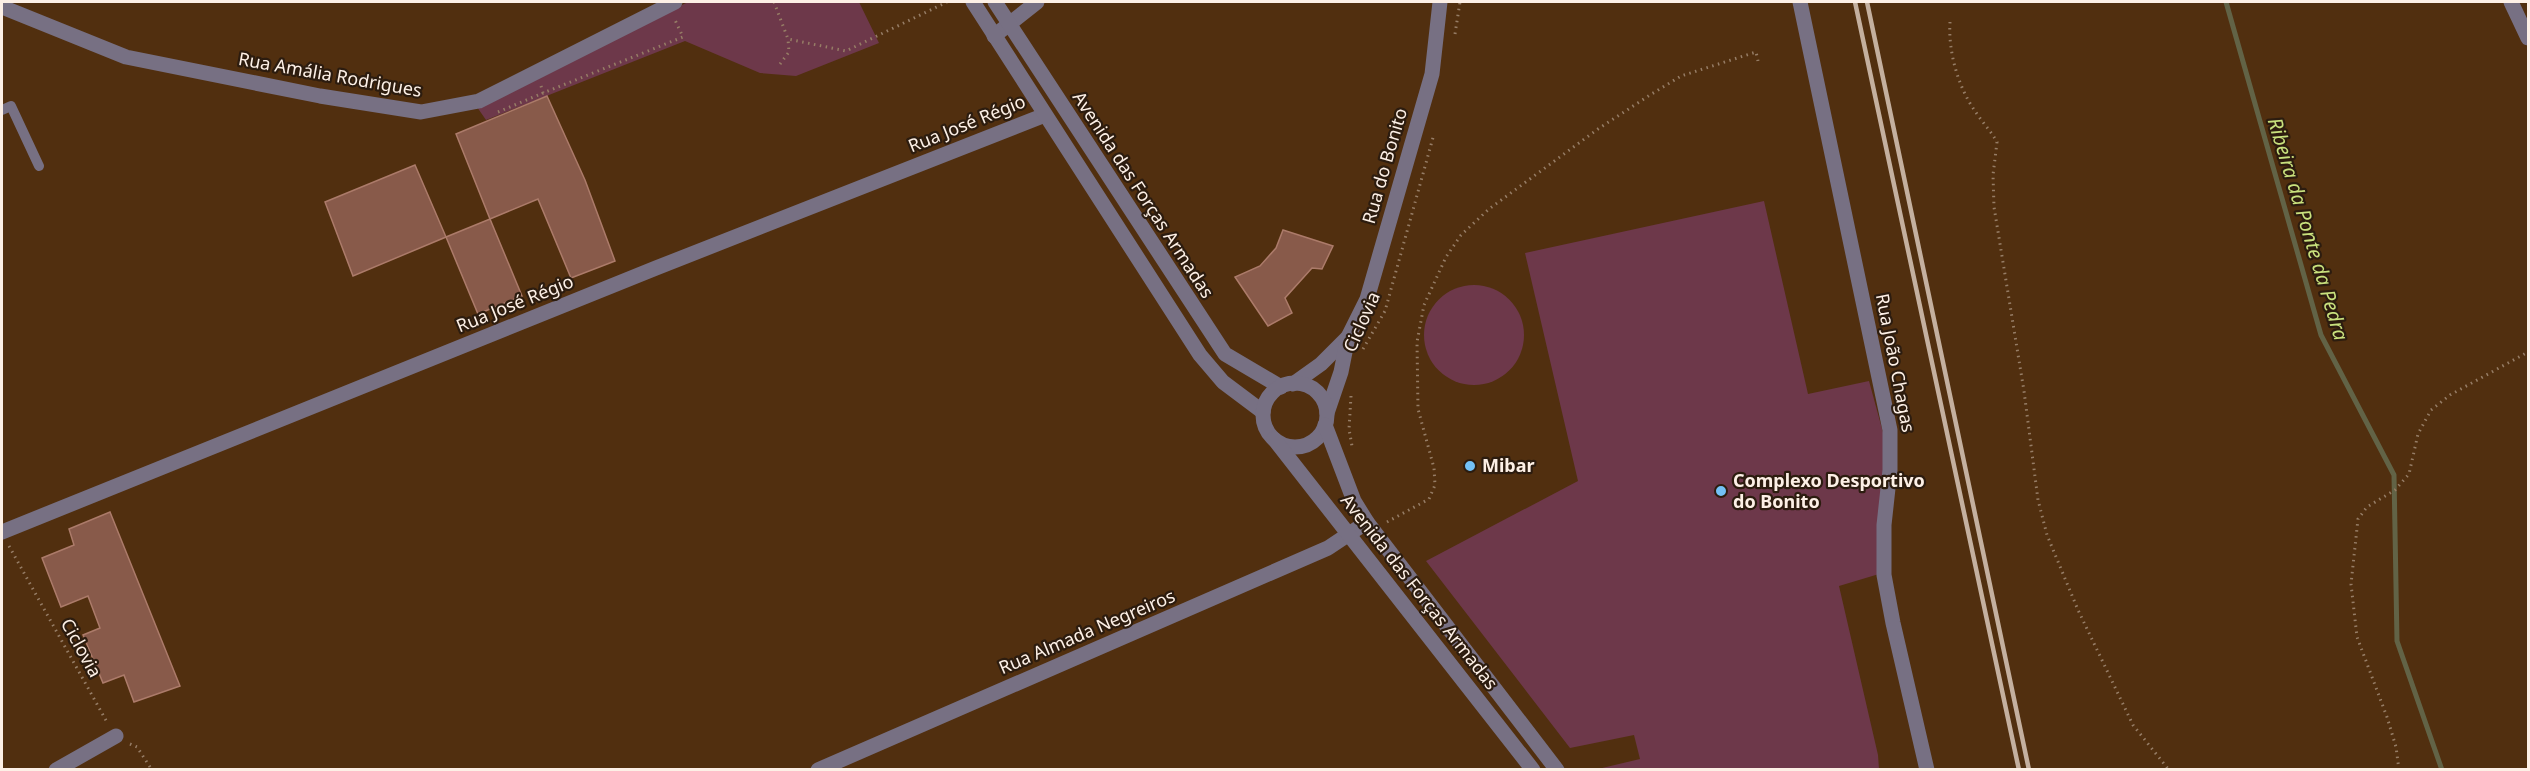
<svg xmlns="http://www.w3.org/2000/svg" width="2530" height="771" font-family="'Noto Sans',sans-serif">
<style>
.green{fill:#6d384a}
.lines{fill:none;stroke-linecap:round;stroke-linejoin:round}
.stream{stroke:#626346;stroke-width:5}
.building{fill:#885a4a;stroke:#ac7b6a;stroke-width:1.5}
.path{stroke:#967d66;stroke-width:3;stroke-dasharray:1.5 4.5;stroke-linecap:butt}
.service{stroke:#777083;stroke-width:10}
.minor{stroke:#777083;stroke-width:15}
.tertiary{stroke:#777083;stroke-width:15}
.rail{stroke:#c4b09f;stroke-width:4.5}
.poi-dot{fill:#73c1f6;stroke:#2c1c0f;stroke-width:2}
.labels{text-anchor:middle;stroke-width:4.5;stroke-linejoin:round;paint-order:stroke}
.street-label{font-size:18px;fill:#fdf0e6;stroke:#2c1c0f}
.poi-label{font-size:18px;font-weight:bold;fill:#fdf0e6;stroke:#2c1c0f;text-anchor:start}
.water-label{font-size:20px;font-style:italic;fill:#c9e17d;stroke:#2c1c0f}
</style>
<rect width="100%" height="100%" fill="#512f0f"/>
<!-- green -->
<g class="green">
<path d="M688,2h171l20,41 -83,33 -36,-3 -75,-32 -199,79 -9,-13z"/>
<path d="M1764,201l44,193 61,-13 18,66 -8,127 -40,12 39,169 1,14h-281l42,-10 -6,-24 -64,13 -144,-187 152,-80 -53,-228z"/>
<circle cx="1474" cy="335" r="50"/>
</g>
<g class="lines">
<!-- stream -->
<path class="stream" d="M2226,2l95,333 73,140 3,166 45,129"/>
</g>
<!-- building -->
<g class="building">
<path d="M547,96l38,84 30,81 -44,17 -33,-79 -48,20 -34,-85z"/>
<path d="M415,165l31,72 -93,39 -28,-74z"/>
<path d="M490,219l32,77 -44,18 -32,-77z"/>
<path d="M1283,230l50,16 -11,23 -10,-1 -27,30 7,15 -24,13 -33,-49 25,-11 16,-18z"/>
<path d="M110,512l70,174 -46,16 -10,-27 -21,8 -20,-48 17,-7 -12,-32 -27,11 -19,-49 32,-13 -5,-16z"/>
</g>
<g class="lines">
<!-- path -->
<g class="path">
<path d="M774,2l14,37 58,12 101,-49"/>
<path d="M1950,22c-2,29 8,65 25,89 7,11 16,20 22,31l-4,33 1,32 30,184 14,109 9,35 31,75 55,115 36,45"/>
<path d="M1455,34l5,-32"/>
<path d="M780,64l9,-12 -1,-13"/>
<path d="M541,86l2,7 140,-56 -8,-17"/>
<path d="M498,112l45,-19"/>
<path d="M1363,349l22,-38 49,-177"/>
<path d="M1351,396l-2,33 3,17"/>
<path d="M1387,522l42,-23 6,-14 -1,-17 -16,-59 -1,-67 7,-37 22,-48 15,-22 28,-26 109,-80 52,-34 31,-19 75,-24 2,9"/>
<path d="M9,546l99,178"/>
<path d="M130,744l7,3 15,23"/>
<path d="M2399,770l-3,-23 -9,-30 -30,-80 -6,-53 7,-65 9,-12 28,-17 14,-16 9,-40 13,-24 19,-15 78,-43"/>
</g>
<!-- service -->
<path class="service" d="M2,110l9,-4 28,60"/>
<!-- minor -->
<g class="minor">
<path d="M1800,2l90,428v40l-6,55v50l9,48 34,147"/>
<path d="M2511,2l17,36"/>
<path d="M2,7l124,50 194,39 101,16 58,-11 196,-99"/>
<path d="M994,36l43,-34"/>
<path d="M1293,384l28,-20 27,-27"/>
<path d="M1327,413l14,-41 7,-35 19,-38 65,-225 8,-72"/>
<path d="M2,532l654,-264 389,-153"/>
<path d="M56,770l60,-34"/>
<path d="M818,770l510,-222 39,-26"/>
</g>
<!-- tertiary -->
<g class="tertiary">
<path d="M973,2l227,353 23,27 40,30"/>
<path d="M995,2l230,352 56,33"/>
<circle cx="1295" cy="415" r="32"/>
<path d="M1325,425l29,76 13,21 190,248"/>
<path d="M1274,439l259,331"/>
</g>
<!-- rail -->
<g class="rail">
<path d="M1855,2l164,768"/>
<path d="M1867,2l162,768"/>
</g>
</g>
<!-- markers -->
<g class="poi-dot">
<circle cx="1470" cy="466" r="6"/>
<circle cx="1721" cy="491" r="6"/>
</g>
<g class="labels">
<!-- street labels -->
<g class="street-label">
<text transform="translate(330 75) rotate(10)" y="6">Rua Amália Rodrigues</text>
<text transform="translate(967 124) rotate(-22)" y="6">Rua José Régio</text>
<text transform="translate(1385 166) rotate(-74)" y="6">Rua do Bonito</text>
<text transform="translate(1143 195) rotate(57)" y="6">Avenida das Forças Armadas</text>
<text transform="translate(515 304) rotate(-22)" y="6">Rua José Régio</text>
<text transform="translate(1362 322) rotate(-66)" y="6">Ciclovia</text>
<text transform="translate(1895 363) rotate(79)" y="6">Rua João Chagas</text>
<text transform="translate(1419 592) rotate(52)" y="6">Avenida das Forças Armadas</text>
<text transform="translate(1087 632) rotate(-23)" y="6">Rua Almada Negreiros</text>
<text transform="translate(81 648) rotate(61)" y="6">Ciclovia</text>
</g>
<!-- poi labels -->
<g class="poi-label">
<text x="1482" y="472">Mibar</text>
<text x="1733" y="487">Complexo Desportivo<tspan x="1733" dy="21">do Bonito</tspan></text>
</g>
<!-- water labels -->
<g class="water-label">
<text transform="translate(2308 229) rotate(73)" y="7">Ribeira da Ponte da Pedra</text>
</g>
</g>
<!-- border -->
<rect width="2530" height="771" fill="none" stroke="#fdf0e6" stroke-width="6"/>
</svg>
